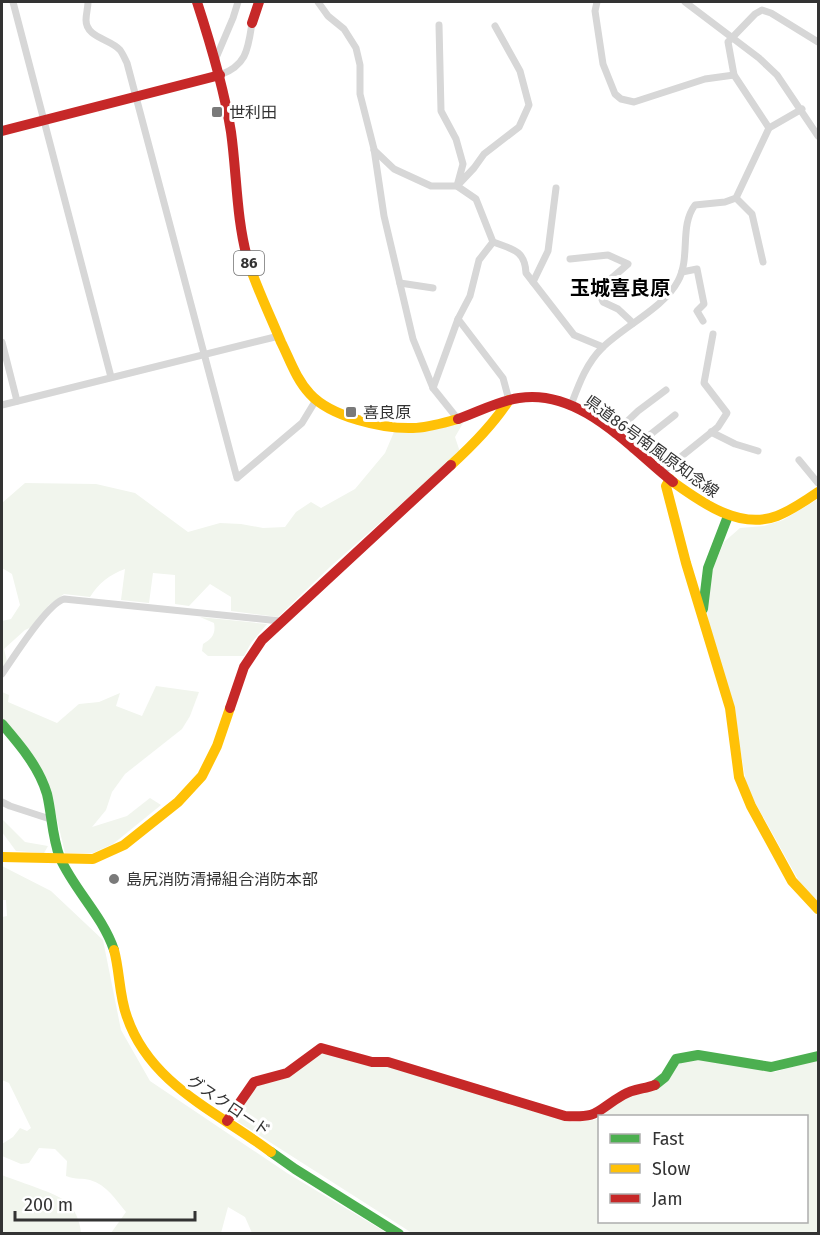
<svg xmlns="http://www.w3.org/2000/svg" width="820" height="1235" font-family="'Fira Sans','Noto Sans JP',sans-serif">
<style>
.green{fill:#f1f5ed;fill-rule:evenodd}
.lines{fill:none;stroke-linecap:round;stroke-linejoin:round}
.street{stroke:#d7d7d7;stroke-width:7}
.fast{stroke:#4caf50;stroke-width:10}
.slow{stroke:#ffc107;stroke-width:10}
.jam{stroke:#c62828;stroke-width:10}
.poi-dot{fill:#7a7a7a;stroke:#fff;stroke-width:2}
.labels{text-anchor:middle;stroke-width:6;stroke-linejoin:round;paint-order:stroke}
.shield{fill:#fff;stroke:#707070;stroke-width:1.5}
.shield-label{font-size:15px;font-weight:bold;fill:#333}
.poi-label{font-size:16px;fill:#333;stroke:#fff;text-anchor:start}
.street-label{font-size:16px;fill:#333;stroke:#fff}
.quarter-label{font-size:20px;font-weight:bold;fill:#000;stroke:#fff}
</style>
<rect width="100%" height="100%" fill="#fff"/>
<!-- green -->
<g class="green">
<path d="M466,418l-11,19 5,15 -129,114 -53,51 -47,-6v-14l-21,-13 -21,22 -14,-2v-29l-22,-2 -4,30 -28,-3 4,-31c-16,6 -26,14 -35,28l-26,-3 -15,11 -15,21 -9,4 -21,19 3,12 -5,8v-48l9,-2 9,-14 -8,-31 -10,-6v-65l23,-20 71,1 39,9 53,39 32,-9 21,1 22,4 22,-1 11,-15 15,-10 10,6 34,-19 30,-36 9,-21z"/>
<path d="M818,499v405l-14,-14 -57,-102 -15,-86 -23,-78 -3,-20 7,-36 11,-26 16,-14 24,-2 19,-6z"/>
<path d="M200,617l67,7 -16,19 -7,13h-36l-6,-5 1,-7c9,-5 13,-10 11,-21z"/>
<path d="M156,686l43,6 -9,24 -8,13 -57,45 -13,18 -6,18 -14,17 35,-11 23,-18 11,7 -48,39 -20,9h-28l-16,-67 -47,-66v-28l7,3 -1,7 49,21 22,-19 20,-2 21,-9 -4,13 26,10z"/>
<path d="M2,819l23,23 23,4 -4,7 -28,-2 -14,-19z"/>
<path d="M2,866l49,25 52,49 18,90 29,51 137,92 100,60h-135l-7,-16 -17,-10 -7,26h-110l15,-21c-11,-13 -19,-27 -36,-32 -7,-2 -14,0 -24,-4l1,-15 -12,-12 -16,-1 -10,15 -8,1 -19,-8v-12l11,-7 7,-9 7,3 4,-3 -22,-45 -7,-3v-163l5,-1 -1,-16h-4z"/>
<path d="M320,1050l63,15 114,32 75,25 23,-2 37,-28 41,-23 12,-9 17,-1 73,13 43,-13v174h-406l-180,-115 23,-33c33,-3 42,-13 65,-35zM600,1116h206v106h-206z"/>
<path d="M2,1175c14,6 51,17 62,25 11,8 16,21 17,33h-79z"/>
</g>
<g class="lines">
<!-- street -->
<g class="street">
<path d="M13,2l98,375"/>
<path d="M88,2c0,6 -2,12 -2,18 0,18 25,19 34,30 3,4 5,9 7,13l110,415 65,-55 14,-23"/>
<path d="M318,2l10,14 16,13 12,19 4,17v29l14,55 10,67 29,123 20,49 24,30"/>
<path d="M597,2l-2,9 8,53 12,30 6,5 13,3 71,-23 29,-4"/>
<path d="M685,2l74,56 18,17 41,61"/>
<path d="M439,25l2,86 15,28 7,25 -6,22 17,-18 10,-14 35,-27 10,-22 -9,-34 -25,-45"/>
<path d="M216,58l17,-40 5,-16"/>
<path d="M220,75c27,-10 28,-26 32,-52"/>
<path d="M769,128l-35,-53 -6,-33 27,-28 7,-4 9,3 47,29"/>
<path d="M374,150l20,19 37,17h26l19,13 17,43c19,7 32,8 33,31l48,62 29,12"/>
<path d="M736,198l16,16 11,48"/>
<path d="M493,242l-14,18 -9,36 -12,23 45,59 6,22"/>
<path d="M570,259l38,-4 20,9 -30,26 5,12 15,7 15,14"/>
<path d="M682,272l15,-3 7,35 -7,7 6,10"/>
<path d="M533,282l15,-31 8,-63"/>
<path d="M400,283l33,5"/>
<path d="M2,342l15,59"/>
<path d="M433,388l25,-69"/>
<path d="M2,405l277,-69"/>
<path d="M571,405c8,-21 15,-41 31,-57 22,-22 62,-40 76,-67 13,-24 1,-55 17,-76l30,-3 11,-4 33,-70 33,-19"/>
<path d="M711,432l24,12 23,7"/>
<path d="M614,434l24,-23 28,-21"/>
<path d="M632,449l43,-34"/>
<path d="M799,460l19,23"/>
<path d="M662,472l56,-45 9,-14 -23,-30 9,-49"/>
<path d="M2,674c12,-17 45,-70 62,-75l216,22"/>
<path d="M2,802l8,4 40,13"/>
</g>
<!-- fast -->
<g class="fast">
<path d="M703,609l5,-41 20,-52"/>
<path d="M2,724c18,21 37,43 45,70 5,21 5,43 13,64 15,33 42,57 54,92"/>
<path d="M655,1085l10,-8 11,-18 22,-4 73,12 47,-11"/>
<path d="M271,1152l24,17 104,65"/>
</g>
<!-- slow -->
<g class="slow">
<path d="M248,261c9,28 22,54 33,81 9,18 15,37 29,52 21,23 73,35 103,34 15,0 30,-5 45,-9"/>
<path d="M451,465c22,-20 42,-40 58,-65"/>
<path d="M670,479l-4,7 20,77 44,145 9,69 12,29 41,75 26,28"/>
<path d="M673,482c29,21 67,48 104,34 15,-6 28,-15 41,-24"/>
<path d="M2,857l91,2 31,-14 54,-43 24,-26 15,-30 13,-38"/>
<path d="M114,950c6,22 5,46 13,67 23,68 91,95 144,135"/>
</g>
<!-- jam -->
<g class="jam">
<path d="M197,2c14,43 27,86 34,130 6,43 5,86 17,129"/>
<path d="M252,23l7,-21"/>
<path d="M2,131l218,-56"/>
<path d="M458,419c20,-7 40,-18 61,-21 61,-10 111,50 154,84"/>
<path d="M230,708l14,-41 18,-27 189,-175"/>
<path d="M227,1121l27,-39 33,-9 34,-25 51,14h16l177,54c36,2 30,-5 58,-21 10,-6 21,-6 32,-10"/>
</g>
</g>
<!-- markers -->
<g class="poi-dot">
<rect x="211" y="106" width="12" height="12" rx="3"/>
<rect x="345" y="406" width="12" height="12" rx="3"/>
<circle cx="114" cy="879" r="6"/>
</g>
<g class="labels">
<!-- shield labels -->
<rect class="shield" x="234" y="251" width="30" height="24" rx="4.5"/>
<g class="shield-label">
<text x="249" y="268">86</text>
</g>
<!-- poi labels -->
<g class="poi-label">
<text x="229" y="118">世利田</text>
<text x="363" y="418">喜良原</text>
<text x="126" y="885">島尻消防清掃組合消防本部</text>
</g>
<!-- street labels -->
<g class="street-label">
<text transform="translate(652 446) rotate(36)" y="6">県道86号南風原知念線</text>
<text transform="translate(229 1105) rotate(34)" y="6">グスクロード</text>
</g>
<!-- quarter labels -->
<g class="quarter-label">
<text x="620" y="295">玉城喜良原</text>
</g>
</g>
<!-- border -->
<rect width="820" height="1235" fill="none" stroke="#333333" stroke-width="6"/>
<!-- legend -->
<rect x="598" y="1115" width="210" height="108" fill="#ffffff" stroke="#adadad" stroke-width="1.5"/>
<rect x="610" y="1134" width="30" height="9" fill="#4caf50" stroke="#adadad" stroke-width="1.5"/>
<text x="652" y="1145" font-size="18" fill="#333333">Fast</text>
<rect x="610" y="1164" width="30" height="9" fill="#ffc107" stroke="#adadad" stroke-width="1.5"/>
<text x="652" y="1175" font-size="18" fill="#333333">Slow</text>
<rect x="610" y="1194" width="30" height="9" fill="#c62828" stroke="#adadad" stroke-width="1.5"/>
<text x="652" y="1205" font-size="18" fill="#333333">Jam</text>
<!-- scale -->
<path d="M15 1211v9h180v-9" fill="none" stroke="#333333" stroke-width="3"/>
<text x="24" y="1211" font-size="18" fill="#333333" stroke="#ffffff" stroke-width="4.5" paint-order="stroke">200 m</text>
</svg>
